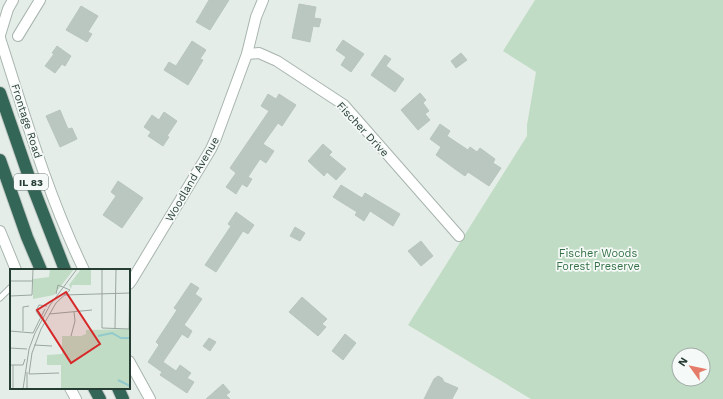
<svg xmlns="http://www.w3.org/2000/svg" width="723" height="399" font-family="'Work Sans',sans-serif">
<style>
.green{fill:#c0dcc4;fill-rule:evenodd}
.building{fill:#bac7c1;stroke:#b8c6be}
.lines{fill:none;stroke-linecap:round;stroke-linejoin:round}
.lane-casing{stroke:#a8b5ae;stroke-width:7}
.street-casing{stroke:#a8b5ae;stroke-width:12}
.highway-casing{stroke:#c2c9c6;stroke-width:14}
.lane{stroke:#fff;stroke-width:5}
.street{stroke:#fff;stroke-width:10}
.highway{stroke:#346657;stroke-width:12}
.labels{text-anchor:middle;stroke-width:3.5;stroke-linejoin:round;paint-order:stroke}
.shield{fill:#f5f9f7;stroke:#64756e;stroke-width:1}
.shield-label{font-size:10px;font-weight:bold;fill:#263d34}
.street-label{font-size:11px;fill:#263d34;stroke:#f5f9f7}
.park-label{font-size:11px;fill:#337045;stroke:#f5f9f7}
.inset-river{fill:none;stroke:#92c9cc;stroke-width:2}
.inset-road{fill:none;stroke:#99a7a0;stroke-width:1}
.view{fill:#d62828;fill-opacity:0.15;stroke:#d62828;stroke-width:2}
.inset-edge{fill:none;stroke:#263d34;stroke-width:2}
</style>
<rect width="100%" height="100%" fill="#e5ede8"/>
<!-- green -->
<path class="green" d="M535,0h188v399h-192l-123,-74 119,-189v-11l9,-53 -33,-21zM679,355h24v24h-24z"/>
<!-- building -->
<g class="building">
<path d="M209,0h20l-19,30 -14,-8z"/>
<path d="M299,4l17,3 -2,11 7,1 -2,8 -6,-1 -3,16 -18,-4z"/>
<path d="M81,6l17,10 -10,16 4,2 -5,8 -21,-12z"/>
<path d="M343,40l21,14 -13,18 -10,-7 5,-8 -10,-7z"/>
<path d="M192,41l14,9 -6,9 3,1 -15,25 -24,-15 5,-8 7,4z"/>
<path d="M57,46l14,10 -6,10 -3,-2 -7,9 -10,-7 9,-12 -2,-1z"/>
<path d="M461,53l6,7 -11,8 -5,-7z"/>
<path d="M385,55l6,4 -5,7 18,13 -9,13 -24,-17z"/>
<path d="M420,93l6,7 -3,3 6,8 -4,3 5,6 -12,10 -17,-20z"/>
<path d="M268,94l8,5 3,-5 17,11 -14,21 -4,-3 -15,21 11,7 -8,12 -6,-4 -12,18 4,2 -5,8 -5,-3 -6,10 -10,-7 10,-14 -6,-5 39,-57 -8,-5z"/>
<path d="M60,110l8,19 4,-1 5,11 -17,8 -14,-31z"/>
<path d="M164,112l13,9 -10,15 2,1 -6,9 -15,-10 3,-4 -7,-5 8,-12 7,5z"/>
<path d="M440,124l10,7 -3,5 21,14 2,-3 7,5 3,-4 15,11 -2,4 8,5 -12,18 -21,-14 -3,4 -10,-7 -19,-14 5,-8 -11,-8z"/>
<path d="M323,144l9,8 -3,3 17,14 -10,11 -9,-8 -3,4 -16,-15z"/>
<path d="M118,181l25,17 -21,30 -19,-13 13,-19 -5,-4z"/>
<path d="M341,185l21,13 3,-5 35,21 -7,12 -23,-15 -6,10 -9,-6 2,-3 -24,-15z"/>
<path d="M236,212l18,13 -6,9 -5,-3 -27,41 -11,-7 26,-39 -3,-2z"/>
<path d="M295,227l10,6 -5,8 -10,-5z"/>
<path d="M421,241l12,15 -12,10 -13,-15z"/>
<path d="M191,283l8,5 -4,6 7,5 -18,26 8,6 -4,7 -6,-4 -19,28 13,9 4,-6 11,8 -4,5 7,4 -7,11 -27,-18 2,-3 -14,-10 11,-17 -3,-3 21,-32 -3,-2z"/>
<path d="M302,297l25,22 -5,5 4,3 -8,9 -29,-24z"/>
<path d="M345,334l11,9 -13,17 -11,-9z"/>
<path d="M209,338l7,4 -6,9 -7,-5z"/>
<path d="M438,376l4,2 2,4 14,6 -6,11h-28l10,-20z"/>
<path d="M223,384l7,8 -4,3 4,4h-24z"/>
</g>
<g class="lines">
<defs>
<path id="lane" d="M0,298l11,-11"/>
<g id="street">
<path d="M0,35l8,-26 5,-9"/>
<path d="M18,36l22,-36"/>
<path d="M0,38c25,78 48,158 84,232"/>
<path d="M247,54l12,-1 18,8 67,44 115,131"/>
<path d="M0,231l16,39"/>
<path d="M129,284l3,-4 79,-131 5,-11 31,-84 9,-37 7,-17"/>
<path d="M129,361l21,38"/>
<path d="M70,388l6,11"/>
</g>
<g id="highway">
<path d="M0,93l29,84 36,93"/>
<path d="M0,160l27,77 14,33"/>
<path d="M94,388l6,11"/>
<path d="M118,388l5,11"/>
</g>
</defs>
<!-- lane casing -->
<use href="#lane" class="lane-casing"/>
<!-- street casing -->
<use href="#street" class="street-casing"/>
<!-- highway casing -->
<use href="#highway" class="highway-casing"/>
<!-- lane -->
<use href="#lane" class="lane"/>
<!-- street -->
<use href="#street" class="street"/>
<!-- highway -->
<use href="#highway" class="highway"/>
</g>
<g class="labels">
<!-- shield labels -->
<rect class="shield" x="14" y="174" width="34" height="16" rx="3"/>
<g class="shield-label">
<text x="31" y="186">IL 83</text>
</g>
<!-- street labels -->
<g class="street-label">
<text transform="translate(27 121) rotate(72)" y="4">Frontage Road</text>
<text transform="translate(363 129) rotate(47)" y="4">Fischer Drive</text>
<text transform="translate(192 179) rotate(-60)" y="4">Woodland Avenue</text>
</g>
<!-- park labels -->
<g class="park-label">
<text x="598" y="257">Fischer Woods<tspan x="598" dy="13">Forest Preserve</tspan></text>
</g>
</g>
<!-- overview -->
<g transform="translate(10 269)">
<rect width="120" height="120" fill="#e5ede8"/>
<path d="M40,0h24l-20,26 -21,4v-20l16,-2zM71,0h10v16h-19l-1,4 -2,-4zM120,60v60h-69v-24h-14v-10l15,-1v-18h19l5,-2v-4z" fill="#c0dcc4"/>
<path class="inset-river" d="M88,67l14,-3 9,5h9M108,111l12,6"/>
<path class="inset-road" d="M92,0v59l28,1M0,12h23M54,26l66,-2M0,27l22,-1 1,-26M39,45l43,-4M30,48l-4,-6 3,-6 8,1M105,60l1,-60M119,60l1,-60M0,62l23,2M13,62v-24l6,-1M23,64l12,-24M61,67l4,-15 -1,-9M24,76l18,1M0,79l17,1M0,96h13l2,-6M19,105l3,-21 9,-24 15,-26 14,-13 -12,-5 -2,9M19,105l30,-1M3,120v-24M13,120l6,-40 6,-16 15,-28 27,-36M17,120v-17"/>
<path class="view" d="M56,23l34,52 -29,19 -34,-53z"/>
<rect width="120" height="120" class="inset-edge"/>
</g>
<!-- north arrow -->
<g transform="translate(691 367) rotate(303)"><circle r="19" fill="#f5f9f7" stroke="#a2aea9"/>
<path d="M0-3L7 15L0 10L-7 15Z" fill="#e57c6a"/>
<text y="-6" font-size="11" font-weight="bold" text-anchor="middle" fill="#263d34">N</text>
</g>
</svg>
